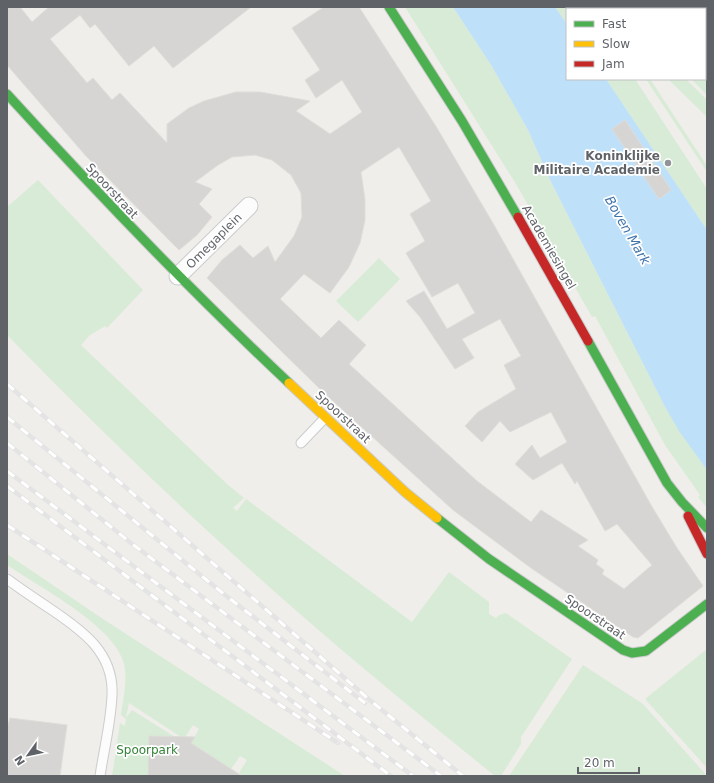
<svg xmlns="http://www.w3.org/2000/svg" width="714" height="783" font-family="'DejaVu Sans',sans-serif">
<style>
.green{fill:#d8ebd6}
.water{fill:#bfe0f9}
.building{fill:#d6d5d3;stroke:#deddd9;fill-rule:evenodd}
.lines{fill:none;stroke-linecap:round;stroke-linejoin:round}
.lane-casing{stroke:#cbcccc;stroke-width:11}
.street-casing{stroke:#cbcccc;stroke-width:19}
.fast-casing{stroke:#cacacb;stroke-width:11}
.slow-casing{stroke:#cacacb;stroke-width:11}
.jam-casing{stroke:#cacacb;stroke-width:11}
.lane{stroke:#fdfcfc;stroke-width:9}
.street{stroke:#fdfcfc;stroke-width:17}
.fast{stroke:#4caf50;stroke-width:9}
.slow{stroke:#ffc107;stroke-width:9}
.jam{stroke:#c62828;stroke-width:9}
.rail-casing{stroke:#e4e4e4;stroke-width:4.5}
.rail{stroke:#fff;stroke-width:3;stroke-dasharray:9;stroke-linecap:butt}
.poi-dot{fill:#919496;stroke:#fff;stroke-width:1.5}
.labels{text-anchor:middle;stroke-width:3.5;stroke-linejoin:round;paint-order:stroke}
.poi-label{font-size:12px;font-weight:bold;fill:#5f6368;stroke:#fff;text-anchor:end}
.street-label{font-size:12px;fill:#5f6368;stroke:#fff}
.park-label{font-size:12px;fill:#348238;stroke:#fff}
.water-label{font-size:13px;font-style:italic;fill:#4174aa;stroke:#fff}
</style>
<rect width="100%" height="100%" fill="#efeeea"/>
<!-- green -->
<g class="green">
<path d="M405,7h48l38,58 37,65 21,48 115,227 43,65v38l-9,-11 2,-2 -35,-50 -70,-129 -3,1 -76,-133z"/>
<path d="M555,7h28l1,2h-17v15z"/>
<path d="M673,7h34v34l-2,-2v-30h-30z"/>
<path d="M705,73l2,2v20l-16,-16h14z"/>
<path d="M606,79h29l72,110v41z"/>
<path d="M646,79h4l57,87v6z"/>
<path d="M668,79h18l21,21v17z"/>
<path d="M38,180l105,110 -36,38 -2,-2 -15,9 -9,10 146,139 17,14 -11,10 4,3 9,-12 166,123 37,-50 40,30v12l7,4 3,-3 7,-2 66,46 -51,78v7l-20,32h-6c-88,-71 -176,-143 -260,-220 -79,-71 -154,-145 -228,-221v-128z"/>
<path d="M379,258l21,21 -42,43 -22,-21z"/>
<path d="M7,554l96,65 242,157h-102l-4,-3 8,-13 -7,-4 -9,13 -40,-26 8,-14 -6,-4 -9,14 -55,-36 -3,15 6,-8 105,66h-125l8,-53 5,3 1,-7 -5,-4c2,-16 7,-35 3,-51 -9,-38 -85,-77 -117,-99z"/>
<path d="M707,649v119l-62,-69z"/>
<path d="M583,665l60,39 64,72h-198z"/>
</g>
<!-- water -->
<path class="water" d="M453,7h102l12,17v55h39l101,151v240l-28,-39 -15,-26 -115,-227 -21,-48 -37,-65z"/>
<!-- building -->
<g class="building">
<path d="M7,7h13l12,15 17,-15h202l-78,61 -19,-22 -25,20 -34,-42 -5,4 -10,-13 -30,24 37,44 6,-5 19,22 8,-7 47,50v-19l22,-16 15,-7 32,-9h24l50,9 -14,10 34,23 32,-22 -20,-32 -26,18 -11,-18 15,-10 -28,-42 32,-21h35l78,121 57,97 157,280 26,43 26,38 -65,52 -5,-1 -102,-69 -78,-58 -129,-117 -117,-115 15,-18 18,-15 13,13 15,-12 7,16 19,-26 8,-19 -1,-24 -10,-18 -19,-15 -17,-5 -23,2 -14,8 -23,17 17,7 -13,15 13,13 -15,18 -18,15 -93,-94 -79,-91zM399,147l32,54 -21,13 15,27 -19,12 26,44 26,-14 17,30 -28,16 -23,-38 -18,10 14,16 35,52 19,-11 -12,-19 38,-20 21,37 -17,9 12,24 -38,23 -13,14 17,16 18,-21 10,11 41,-20 16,30 -27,16 -8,-13 -17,19 18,16 29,-17 13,21 2,-3 28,50 12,-7 35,41 -28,24 -22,-15 2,-4 -8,-6 2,-4 -20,-14 10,-6 -47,-30 -10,12 -54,-41 -128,-117 17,-19 -27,-25 -18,18 -41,-39 24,-25 26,19 19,-26 11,-24 5,-23v-20l-4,-28z"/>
<path d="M625,120l46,70 -12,9 -47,-70z"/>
<path d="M10,718l57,7 -7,51h-53v-48z"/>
<path d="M149,736l46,1 -4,6 51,33h-94z"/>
</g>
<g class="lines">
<defs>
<g id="lane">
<path d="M301,443l24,-25"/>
<path d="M7,579c15,11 30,21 45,31 31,21 62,43 60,85 -1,27 -8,54 -12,81"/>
</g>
<path id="street" d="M178,276l71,-70"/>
<g id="fast">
<path d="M389,7l73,114 56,96"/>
<path d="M7,94c91,100 184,197 282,289"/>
<path d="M588,341l79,142 15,19 25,26"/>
<path d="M437,518l52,41 134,91 9,3 14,-2 61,-47"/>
</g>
<path id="slow" d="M289,383l116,109 32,26"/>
<g id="jam">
<path d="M518,217l70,124"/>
<path d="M688,516l19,38"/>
</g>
</defs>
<!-- lane casing -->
<use href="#lane" class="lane-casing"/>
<!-- street casing -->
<use href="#street" class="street-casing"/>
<!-- fast casing -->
<use href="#fast" class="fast-casing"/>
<!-- slow casing -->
<use href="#slow" class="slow-casing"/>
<!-- jam casing -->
<use href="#jam" class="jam-casing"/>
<!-- lane -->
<use href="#lane" class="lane"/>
<!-- street -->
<use href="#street" class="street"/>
<!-- fast -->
<use href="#fast" class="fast"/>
<!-- slow -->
<use href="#slow" class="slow"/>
<!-- jam -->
<use href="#jam" class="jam"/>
<defs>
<g id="rail">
<path d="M7,384l364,317 92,75"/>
<path d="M7,417l218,178 140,108"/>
<path d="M7,443l124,100 310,233"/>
<path d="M7,471l406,305"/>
<path d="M7,486l384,290"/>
<path d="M7,525l331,218"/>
</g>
</defs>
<!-- rail casing -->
<use href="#rail" class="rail-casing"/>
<!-- rail -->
<use href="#rail" class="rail"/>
</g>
<!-- markers -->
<circle class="poi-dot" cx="668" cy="163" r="4"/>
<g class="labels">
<!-- poi labels -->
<g class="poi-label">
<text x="660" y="160">Koninklijke<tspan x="660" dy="14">Militaire Academie</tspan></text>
</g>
<!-- street labels -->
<g class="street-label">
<text transform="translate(112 191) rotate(47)" y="4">Spoorstraat</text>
<text transform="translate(214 241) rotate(-45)" y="4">Omegaplein</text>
<text transform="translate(549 247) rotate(60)" y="4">Academiesingel</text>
<text transform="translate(343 417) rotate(43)" y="4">Spoorstraat</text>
<text transform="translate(595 617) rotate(34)" y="4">Spoorstraat</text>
</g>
<!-- park labels -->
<g class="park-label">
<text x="147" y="754">Spoorpark</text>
</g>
<!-- water labels -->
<g class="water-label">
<text transform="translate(628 230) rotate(60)" y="5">Boven Mark</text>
</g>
</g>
<!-- border -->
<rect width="714" height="783" fill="none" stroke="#5f6368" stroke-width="16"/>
<!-- legend -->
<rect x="566" y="8" width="140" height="72" fill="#ffffff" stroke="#bfc1c3"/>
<rect x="574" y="21" width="20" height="6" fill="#4caf50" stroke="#bfc1c3"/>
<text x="602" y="28" font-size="12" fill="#5f6368">Fast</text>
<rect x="574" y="41" width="20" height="6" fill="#ffc107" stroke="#bfc1c3"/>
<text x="602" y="48" font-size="12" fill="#5f6368">Slow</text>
<rect x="574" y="61" width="20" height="6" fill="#c62828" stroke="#bfc1c3"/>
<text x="602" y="68" font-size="12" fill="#5f6368">Jam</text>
<!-- north arrow -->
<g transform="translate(28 755) rotate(237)" stroke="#ffffff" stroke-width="3" paint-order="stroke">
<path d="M0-3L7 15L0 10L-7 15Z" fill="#5f6368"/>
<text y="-6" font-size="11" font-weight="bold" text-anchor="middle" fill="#5f6368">N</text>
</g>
<!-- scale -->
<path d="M578 767v6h61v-6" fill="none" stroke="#5f6368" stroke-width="2"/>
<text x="584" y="767" font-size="12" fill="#5f6368" stroke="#ffffff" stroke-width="3" paint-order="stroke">20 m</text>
</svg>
